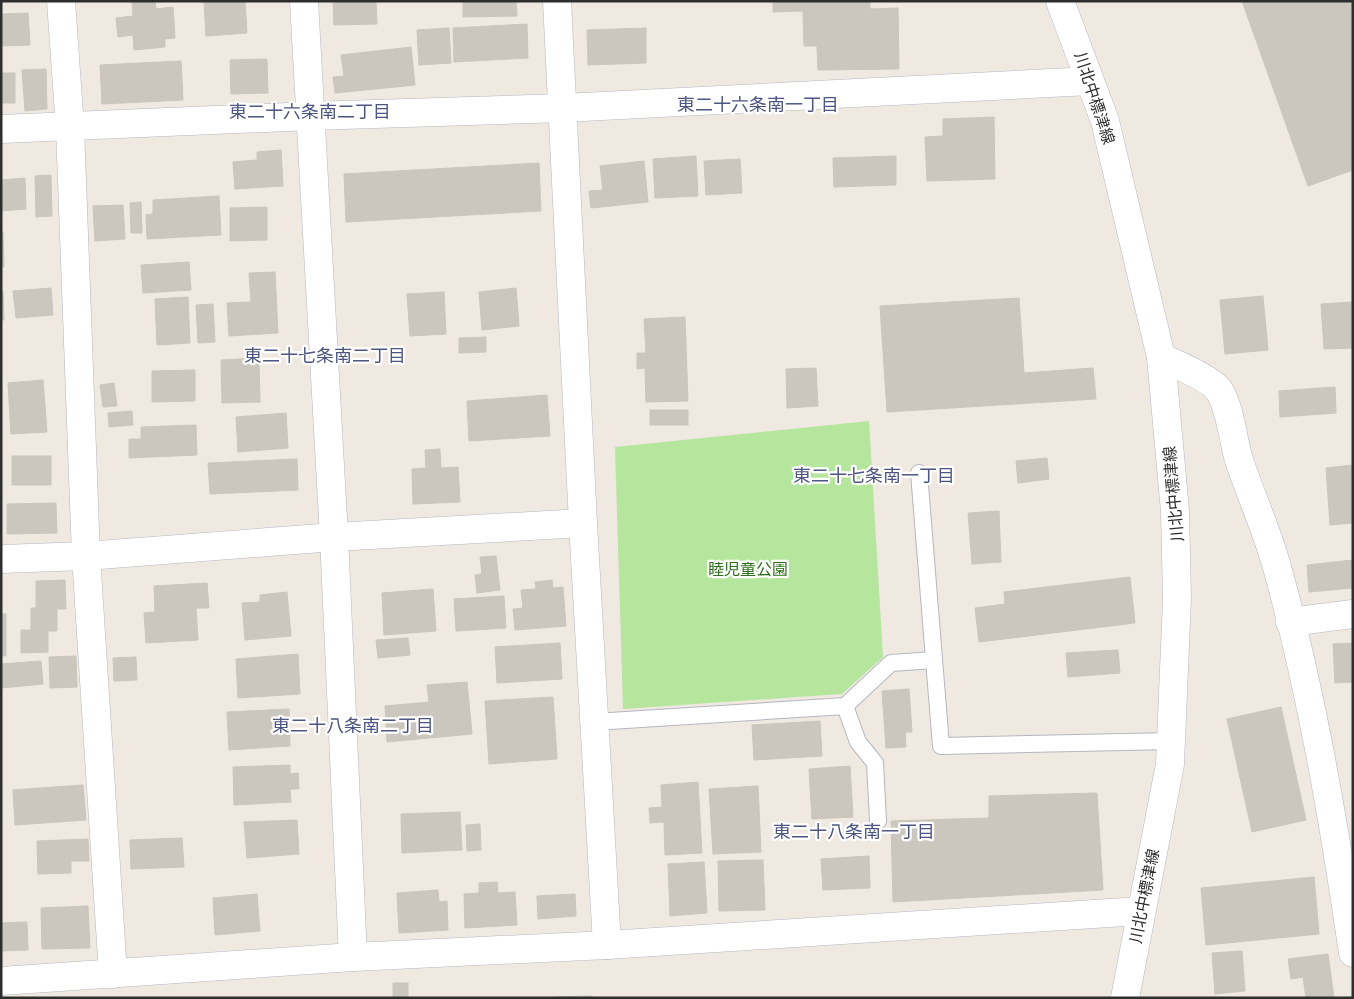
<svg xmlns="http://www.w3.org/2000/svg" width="1354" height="999" font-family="Cabin,'Noto Sans JP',sans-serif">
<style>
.park{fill:#b6e59e}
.building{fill:#cbc7bf;stroke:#cbc5ba}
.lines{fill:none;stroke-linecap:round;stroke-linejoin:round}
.lane-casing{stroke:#b4b7c1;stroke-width:18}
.street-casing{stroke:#b4b7c1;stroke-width:29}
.secondary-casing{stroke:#b4b7c1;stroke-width:29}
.lane{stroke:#fff;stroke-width:16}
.street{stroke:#fff;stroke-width:28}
.secondary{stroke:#fff;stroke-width:28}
.labels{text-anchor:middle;stroke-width:4.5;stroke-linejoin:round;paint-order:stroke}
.street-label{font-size:16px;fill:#2e2e2e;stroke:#fff}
.park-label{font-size:16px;fill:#2c6e1b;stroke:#fff}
.neighbourhood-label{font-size:18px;fill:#4d5680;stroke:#fff}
</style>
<rect width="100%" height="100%" fill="#efe9e1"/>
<!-- park -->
<path class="park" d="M869,421l14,236 -41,37 -219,15 -8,-262z"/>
<!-- building -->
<g class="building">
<path d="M132,1h23l1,8 17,-2 2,31 -10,1v8l-31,3 -1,-15 -15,2 -2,-19 17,-2z"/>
<path d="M245,1l2,32 -41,3 -2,-34z"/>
<path d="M333,1h43l1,23 -43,1z"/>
<path d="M463,1h53l1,15 -54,1z"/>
<path d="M773,1h97v8l28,-1 1,61 -81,1 -1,-24h-13l-1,-35 -30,1z"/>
<path d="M1242,1h111v169l-45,16z"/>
<path d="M28,13l2,32 -29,1v-32z"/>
<path d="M527,24l1,34 -74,4 -1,-34z"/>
<path d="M449,28l2,35 -32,2 -2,-35z"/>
<path d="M646,28v35l-58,2 -1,-35z"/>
<path d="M411,47l4,38 -80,8 -2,-16 11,-1 -3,-21z"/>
<path d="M267,59l1,34 -37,1 -1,-34z"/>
<path d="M181,61l2,39 -81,4 -2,-39z"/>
<path d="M46,69l1,40 -22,2 -3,-41z"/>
<rect x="1" y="73" width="14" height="30"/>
<path d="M994,117l1,62 -68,2 -2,-44 18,-1v-17z"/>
<path d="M281,150l2,36 -48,3 -2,-27 24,-2v-8z"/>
<path d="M696,156l2,40 -43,2 -2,-39z"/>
<path d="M896,156v29l-62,2 -1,-29z"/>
<path d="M740,159l2,34 -36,2 -2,-34z"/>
<path d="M644,161l4,41 -57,6 -2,-17 14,-1 -3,-24z"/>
<path d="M539,163l2,48 -195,11 -2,-48z"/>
<path d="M51,175l1,41 -16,1 -1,-41z"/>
<path d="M25,178l1,31 -25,2v-31z"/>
<path d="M219,196l2,39 -74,4 -1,-24 7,-1v-14z"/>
<path d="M141,202l1,31h-11l-1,-30z"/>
<path d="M123,205l2,34 -30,2 -2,-35z"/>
<path d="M267,207v33l-37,1v-33z"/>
<path d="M1,232h2l1,35h-3z"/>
<path d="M189,262l2,28 -48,3 -2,-28z"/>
<path d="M275,272l3,61 -49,3 -2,-33 24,-1 -2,-29z"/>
<path d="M51,288l2,27 -37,3 -3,-27z"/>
<path d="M516,288l3,38 -37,4 -3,-38z"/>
<path d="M3,291l1,29h-3v-28z"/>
<path d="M444,292l2,42 -36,2 -3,-42z"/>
<path d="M1263,296l5,54 -43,4 -5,-54z"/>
<path d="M188,297l2,46 -33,2 -2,-46z"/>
<path d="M1019,298l5,75 69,-5 3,31 -209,13 -7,-106z"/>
<path d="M1353,302v46l-29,1 -3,-45z"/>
<path d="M213,304l2,38 -17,1 -2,-38z"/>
<path d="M685,317l3,84 -42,1 -1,-34 -8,1v-16h9l-2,-34z"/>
<path d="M486,337v15l-27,1v-15z"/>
<path d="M259,358l1,44 -38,1 -1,-43z"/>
<path d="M816,368l2,38 -31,2 -1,-39z"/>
<path d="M195,370v31l-43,1v-31z"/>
<path d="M43,380l4,52 -36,2 -3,-51z"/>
<path d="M114,383l3,23 -14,1 -3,-22z"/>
<path d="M1335,387l1,26 -56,4 -1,-26z"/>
<path d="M547,395l3,41 -81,5 -2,-40z"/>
<rect x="650" y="410" width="38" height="15"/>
<path d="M132,411l1,14 -24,2 -1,-14z"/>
<path d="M286,413l2,35 -50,4 -2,-35z"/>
<path d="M196,425l1,30 -68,3v-19h12v-12z"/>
<path d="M440,449l1,19 17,-1 2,35 -47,2 -1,-35 14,-1 -1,-18z"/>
<rect x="12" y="456" width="39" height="29"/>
<path d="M1047,458l2,21 -31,4 -2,-22z"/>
<path d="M297,459l1,31 -88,4 -2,-31z"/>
<path d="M1353,465v58l-23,2 -4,-57z"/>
<path d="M56,503l1,30 -50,1v-30z"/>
<path d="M999,511l2,51 -29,2 -4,-51z"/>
<path d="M496,556l4,34 -23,3 -2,-18 7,-1 -2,-17z"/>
<path d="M1353,560v28l-44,4 -2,-27z"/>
<path d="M1130,577l5,46 -156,19 -4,-34 30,-4 -1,-12z"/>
<path d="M65,580l1,29h-9v22h-9v21l-27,1v-23h10v-22h5v-27z"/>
<path d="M552,580l1,8 10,-1 3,39 -51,4 -2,-21 10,-1 -2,-18 15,-1 -1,-7z"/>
<path d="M207,583l2,25h-13l2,32 -52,3 -2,-30 11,-1 -1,-26z"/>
<path d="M433,589l3,42 -52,4 -2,-42z"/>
<path d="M287,592l4,44 -46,4 -3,-37 18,-1v-7z"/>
<path d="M504,596l2,32 -50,3 -2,-32z"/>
<rect x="1" y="614" width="5" height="42"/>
<path d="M408,638l2,17 -32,3 -2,-18z"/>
<path d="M560,643l2,36 -65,4 -2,-36z"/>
<path d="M1353,643v39l-18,1 -2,-39z"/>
<path d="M1118,650l2,23 -52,4 -2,-24z"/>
<path d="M298,654l2,40 -62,4 -2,-39z"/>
<path d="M76,656l1,31 -27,1 -1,-31z"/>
<path d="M136,657l1,23 -23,1 -1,-23z"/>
<path d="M41,661l2,23 -42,4v-24z"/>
<path d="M467,682l5,52 -85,8 -2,-36 44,-4 -2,-17z"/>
<path d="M909,689l3,43h-7l1,15 -20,1 -4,-57z"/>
<path d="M553,697l4,62 -68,5 -4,-63z"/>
<path d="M1281,707l25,113 -54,12 -25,-113z"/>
<path d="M289,709l1,37 -61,4 -2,-38z"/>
<path d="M820,721l2,35 -68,4 -2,-35z"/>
<path d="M290,765v9l8,-1 1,16h-9l1,13 -57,3 -1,-38z"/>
<path d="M850,766l3,51 -41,2 -3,-50z"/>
<path d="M698,782l4,71 -37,2 -1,-33 -14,1 -1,-15 13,-1 -1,-22z"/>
<path d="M83,785l3,35 -71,5 -2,-35z"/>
<path d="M758,786l3,66 -48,2 -4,-65z"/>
<path d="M1097,793l6,97 -210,12 -2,-81 98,-3v-22z"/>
<path d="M460,812l2,38 -60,3 -1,-39z"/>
<path d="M297,820l2,34 -52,4 -3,-36z"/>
<path d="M480,824l1,26 -14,1 -1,-26z"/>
<path d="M182,838l2,29 -53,2 -1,-29z"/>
<path d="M88,839l1,22h-18v12l-33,1 -1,-33z"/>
<path d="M869,856l1,32 -47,2 -2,-31z"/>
<path d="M763,860l2,50 -46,1 -1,-50z"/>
<path d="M704,862l3,51 -37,3 -2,-52z"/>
<path d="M1314,877l5,57 -113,11 -5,-57z"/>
<path d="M497,882l1,11 17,-1 2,33 -52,3 -1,-34 15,-1v-10z"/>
<path d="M438,890l1,12 8,-1 1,29 -49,3 -2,-40z"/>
<path d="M257,894l3,37 -45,4 -2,-37z"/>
<path d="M575,894l1,22 -38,3 -1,-23z"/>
<path d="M88,906l2,42 -48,1 -1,-41z"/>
<path d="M27,922l1,28 -27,1v-28z"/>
<path d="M1242,951l3,40 -30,3 -3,-41z"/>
<path d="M1328,954l6,44h-28l-3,-21 -12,2 -3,-20z"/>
<rect x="393" y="983" width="15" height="15"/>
<path d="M592,996v2l-36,-1z"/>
</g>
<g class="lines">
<defs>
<g id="lane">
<path d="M919,473l22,273 230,-5"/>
<path d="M845,706l13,36 17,21 3,58"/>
<path d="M594,722l251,-16 46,-43 43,-3"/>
</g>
<g id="street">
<path d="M61,1l9,127 16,428 27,418"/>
<path d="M304,1l30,536 19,420"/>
<path d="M557,1l26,522 24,422"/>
<path d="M1,129l310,-13 252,-8 527,-27"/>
<path d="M1161,357c14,7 46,20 56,31 13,15 16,53 22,72 12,36 28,71 38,107 35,127 57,256 76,386"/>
<path d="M1,559l85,-3 248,-19 249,-14"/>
<path d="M1290,622l63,-8"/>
<path d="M1,981l352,-24 254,-12 534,-34"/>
</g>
<path id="secondary" d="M1060,1l45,120 56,236 14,154 2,88 -7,165 -45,234"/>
</defs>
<!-- lane casing -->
<use href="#lane" class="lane-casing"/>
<!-- street casing -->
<use href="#street" class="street-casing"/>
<!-- secondary casing -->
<use href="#secondary" class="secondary-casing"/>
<!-- lane -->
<use href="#lane" class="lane"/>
<!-- street -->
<use href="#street" class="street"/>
<!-- secondary -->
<use href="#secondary" class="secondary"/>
</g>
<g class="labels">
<!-- street labels -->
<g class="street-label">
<text transform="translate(1095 98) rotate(72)" y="6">川北中標津線</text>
<text transform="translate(1173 494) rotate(-95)" y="6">川北中標津線</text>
<text transform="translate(1144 896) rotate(-79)" y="6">川北中標津線</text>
</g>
<!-- park labels -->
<g class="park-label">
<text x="748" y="575">睦児童公園</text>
</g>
<!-- neighbourhood labels -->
<g class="neighbourhood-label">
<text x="758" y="111">東二十六条南一丁目</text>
<text x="310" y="118">東二十六条南二丁目</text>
<text x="325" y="362">東二十七条南二丁目</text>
<text x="874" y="482">東二十七条南一丁目</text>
<text x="353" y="732">東二十八条南二丁目</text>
<text x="854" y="838">東二十八条南一丁目</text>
</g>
</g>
<!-- border -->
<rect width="1354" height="999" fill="none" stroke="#2e2e2e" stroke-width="5"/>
</svg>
